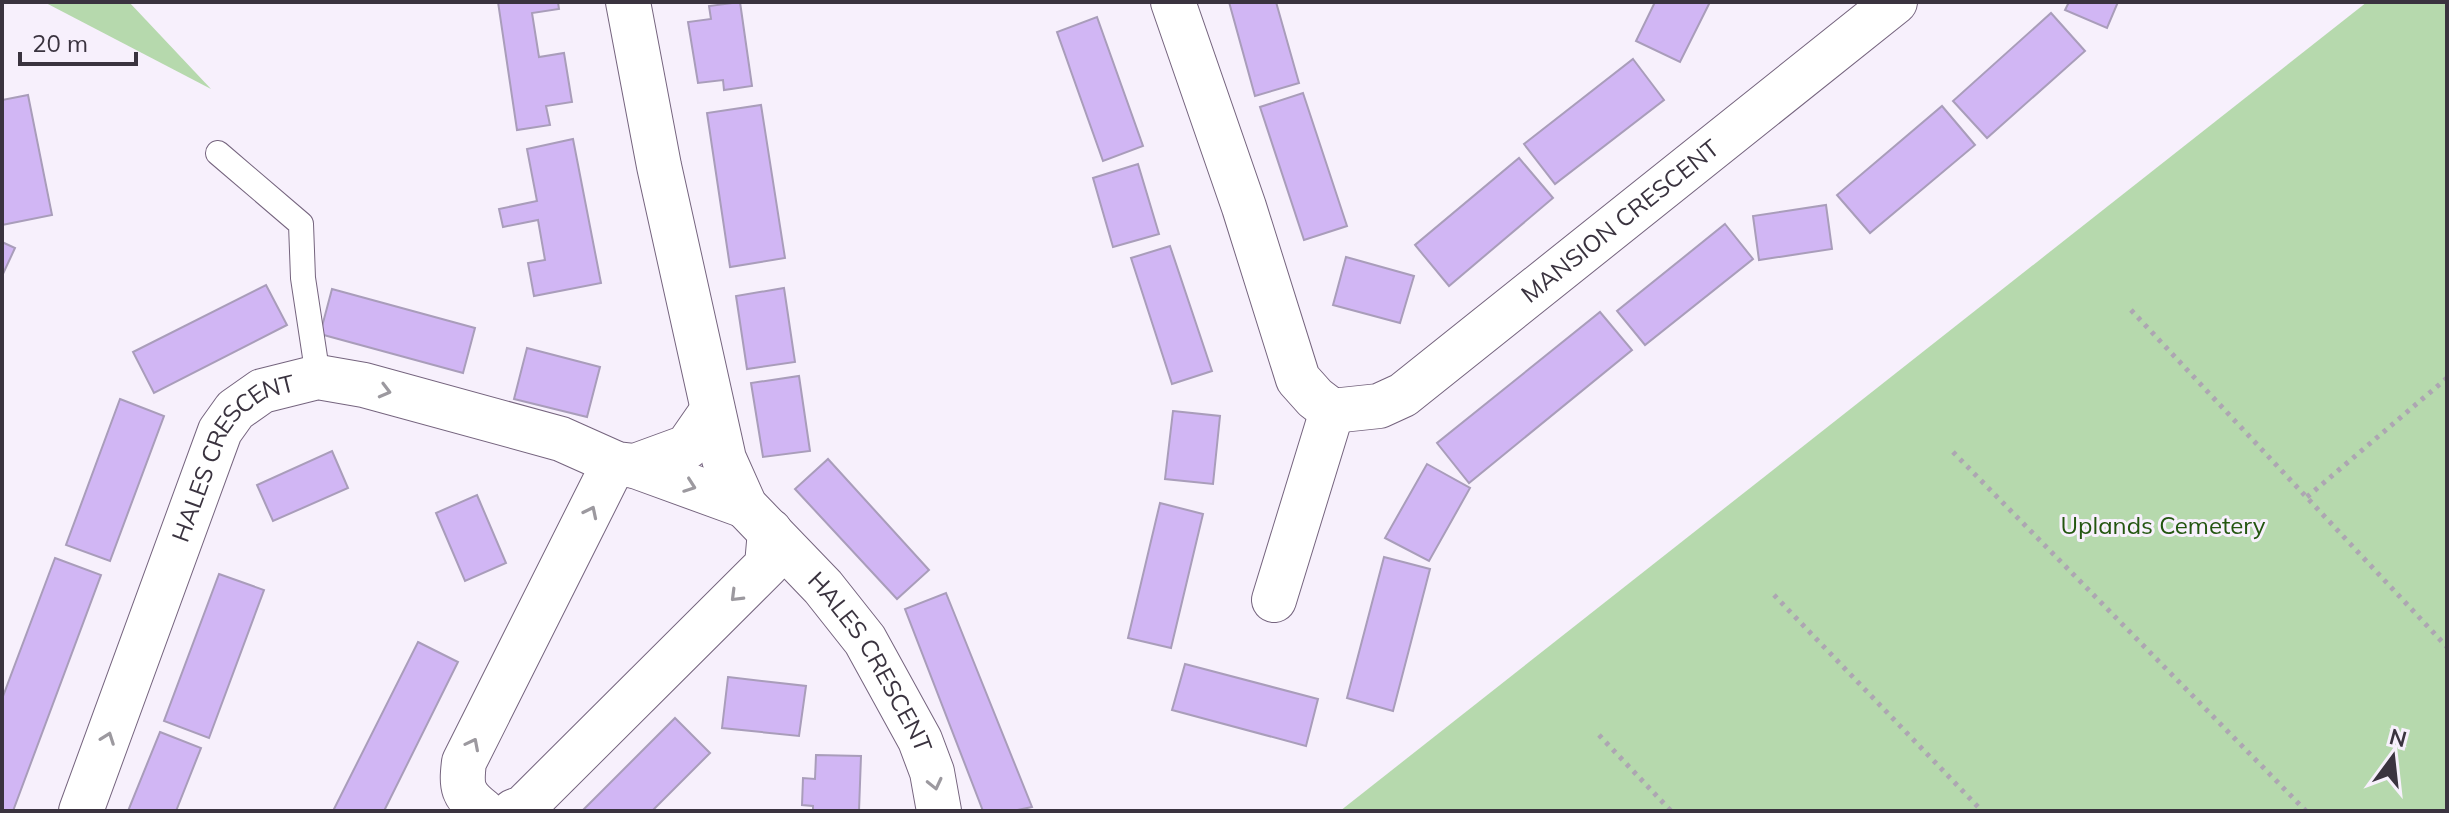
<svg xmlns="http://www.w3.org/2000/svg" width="2449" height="813" font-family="Mulish,sans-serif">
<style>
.green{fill:#b6d9ad}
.building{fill:#d1b6f4;stroke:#a99dba;stroke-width:2}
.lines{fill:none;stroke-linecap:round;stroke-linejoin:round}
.lane-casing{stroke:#75647e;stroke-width:26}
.street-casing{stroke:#75647e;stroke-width:46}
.path{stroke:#ada6b2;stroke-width:5;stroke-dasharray:4 6;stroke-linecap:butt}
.lane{stroke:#fff;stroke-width:24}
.street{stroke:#fff;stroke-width:44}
.oneway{stroke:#9c999f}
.labels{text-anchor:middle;stroke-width:6;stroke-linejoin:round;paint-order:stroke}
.street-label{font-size:24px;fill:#3a333f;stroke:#f7f0fc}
.park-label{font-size:24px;fill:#235610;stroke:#f7f0fc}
</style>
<rect width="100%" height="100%" fill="#f7f0fc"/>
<!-- green -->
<g class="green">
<path d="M44,2h85l82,87z"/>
<path d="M2367,2h80v809h-1107z"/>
</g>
<!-- building -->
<g class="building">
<path d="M498,2h60l1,7 -27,4 7,44 25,-4 8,49 -26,4 4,19 -33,5z"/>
<path d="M740,2l12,84 -28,4 -1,-10 -25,3 -10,-61 23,-3 -2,-13z"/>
<path d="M1229,2h47l23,81 -44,13z"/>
<path d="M1655,2h55l-30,60 -44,-21z"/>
<path d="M2069,2h49l-11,26 -42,-18z"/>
<path d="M2051,13l34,38 -98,87 -34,-37z"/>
<path d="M1097,17l46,129 -40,15 -46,-129z"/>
<path d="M1633,59l31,41 -109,84 -31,-40z"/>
<path d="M1303,93l44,133 -43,14 -44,-133z"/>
<path d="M28,95l24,120 -50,10v-125z"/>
<path d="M761,105l24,153 -55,9 -23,-154z"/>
<path d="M1942,106l33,39 -105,88 -33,-38z"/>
<path d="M573,139l28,144 -67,13 -6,-33 17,-3 -7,-40 -35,7 -4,-18 38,-8 -10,-52z"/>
<path d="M1519,158l34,40 -104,88 -34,-41z"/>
<path d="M1138,164l21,70 -46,13 -20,-69z"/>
<path d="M1826,205l6,44 -73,11 -6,-44z"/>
<path d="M1725,224l28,35 -108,86 -28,-34z"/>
<path d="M2,242l13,6 -13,28z"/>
<path d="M1170,246l42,125 -40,13 -41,-126z"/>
<path d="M1346,257l68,19 -14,47 -67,-18z"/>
<path d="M266,285l21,40 -133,68 -21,-41z"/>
<path d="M784,288l11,74 -48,7 -11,-73z"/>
<path d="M332,289l143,39 -12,45 -143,-39z"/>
<path d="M1600,312l32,38 -163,133 -32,-40z"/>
<path d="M527,348l73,19 -13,50 -73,-18z"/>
<path d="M799,376l11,75 -47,6 -12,-74z"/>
<path d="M120,399l44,17 -54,145 -44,-16z"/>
<path d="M1173,411l47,5 -7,68 -48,-5z"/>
<path d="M332,451l16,37 -75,33 -16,-36z"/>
<path d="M828,459l101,111 -32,29 -102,-110z"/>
<path d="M1427,464l43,24 -41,73 -44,-23z"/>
<path d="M477,495l29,68 -41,18 -29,-68z"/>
<path d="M1160,503l43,11 -32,134 -43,-10z"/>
<path d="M1384,557l46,12 -37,142 -46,-13z"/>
<path d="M55,558l46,17 -88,236h-11v-112z"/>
<path d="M219,574l45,16 -55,148 -45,-17z"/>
<path d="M946,593l86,214 -19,4h-30l-78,-202z"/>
<path d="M418,642l40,20 -74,149h-51z"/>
<path d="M1185,664l133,35 -12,47 -134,-36z"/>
<path d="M728,677l78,9 -7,50 -77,-8z"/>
<path d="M675,718l35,35 -58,58h-70z"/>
<path d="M160,732l41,16 -25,63h-48z"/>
<path d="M816,755l45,1 -2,55h-46v-5l-11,-1 1,-27 12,1z"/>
</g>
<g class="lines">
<defs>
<path id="lane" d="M218,153l83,71 2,54 15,99"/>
<g id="street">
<path id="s1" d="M628,2l31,164 65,293 21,47 78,81 42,53 55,100 12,32 7,39"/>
<path id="s2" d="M1173,2l71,205 54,172 17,19 17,13 47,-5 24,-11 492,-393"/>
<path d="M635,466l110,40"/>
<path d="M1274,600l58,-189"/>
<path id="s3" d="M81,811l139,-380 15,-21 27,-19 56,-14 46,8 197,54 56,25 18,2 52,-19 25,-36"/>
<path d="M483,811c-21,-16 -22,-24 -19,-49l145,-289 8,-9"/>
<path d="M514,811l9,-3 244,-243 3,-34"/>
</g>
</defs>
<!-- lane casing -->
<use href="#lane" class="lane-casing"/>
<!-- street casing -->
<use href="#street" class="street-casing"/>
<!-- path -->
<g class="path">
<path d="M2131,310l316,337"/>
<path d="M1953,452l353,359"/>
<path d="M2307,497l140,-119"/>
<path d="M1774,595l208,216"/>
<path d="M1599,735l72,76"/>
</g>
<!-- lane -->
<use href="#lane" class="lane"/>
<!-- street -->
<use href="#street" class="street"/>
</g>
<!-- one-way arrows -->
<defs><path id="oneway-chevron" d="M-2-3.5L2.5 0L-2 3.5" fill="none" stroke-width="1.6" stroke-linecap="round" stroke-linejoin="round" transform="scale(2)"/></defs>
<g class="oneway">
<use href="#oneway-chevron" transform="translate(385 391) rotate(15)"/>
<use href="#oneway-chevron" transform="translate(690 486) rotate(20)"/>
<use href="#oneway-chevron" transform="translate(591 512) rotate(-64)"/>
<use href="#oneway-chevron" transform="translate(736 596) rotate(135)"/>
<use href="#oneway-chevron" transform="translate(108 738) rotate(-70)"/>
<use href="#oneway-chevron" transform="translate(473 744) rotate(-63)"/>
<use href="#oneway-chevron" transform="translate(935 784) rotate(77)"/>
</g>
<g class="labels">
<!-- street labels -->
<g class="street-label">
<text dy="8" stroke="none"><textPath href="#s2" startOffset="796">MANSION CRESCENT</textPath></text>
<text dy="8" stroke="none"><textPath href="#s3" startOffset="392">HALES CRESCENT</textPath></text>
<text dy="8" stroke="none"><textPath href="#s1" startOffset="720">HALES CRESCENT</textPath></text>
</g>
<!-- park labels -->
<g class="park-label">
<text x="2163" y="534">Uplands Cemetery</text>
</g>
</g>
<!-- border -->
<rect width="2449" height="813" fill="none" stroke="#3a333f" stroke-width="8"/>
<!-- north arrow -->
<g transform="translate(2393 757) rotate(15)" stroke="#f7f0fc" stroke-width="6" paint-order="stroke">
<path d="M0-6L14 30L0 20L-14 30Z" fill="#3a333f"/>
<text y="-12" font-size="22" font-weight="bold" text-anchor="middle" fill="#3a333f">N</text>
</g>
<!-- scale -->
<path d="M20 52v12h116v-12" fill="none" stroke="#3a333f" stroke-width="4"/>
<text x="32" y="52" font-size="24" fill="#3a333f" stroke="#f7f0fc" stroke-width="6" paint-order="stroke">20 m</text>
</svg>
